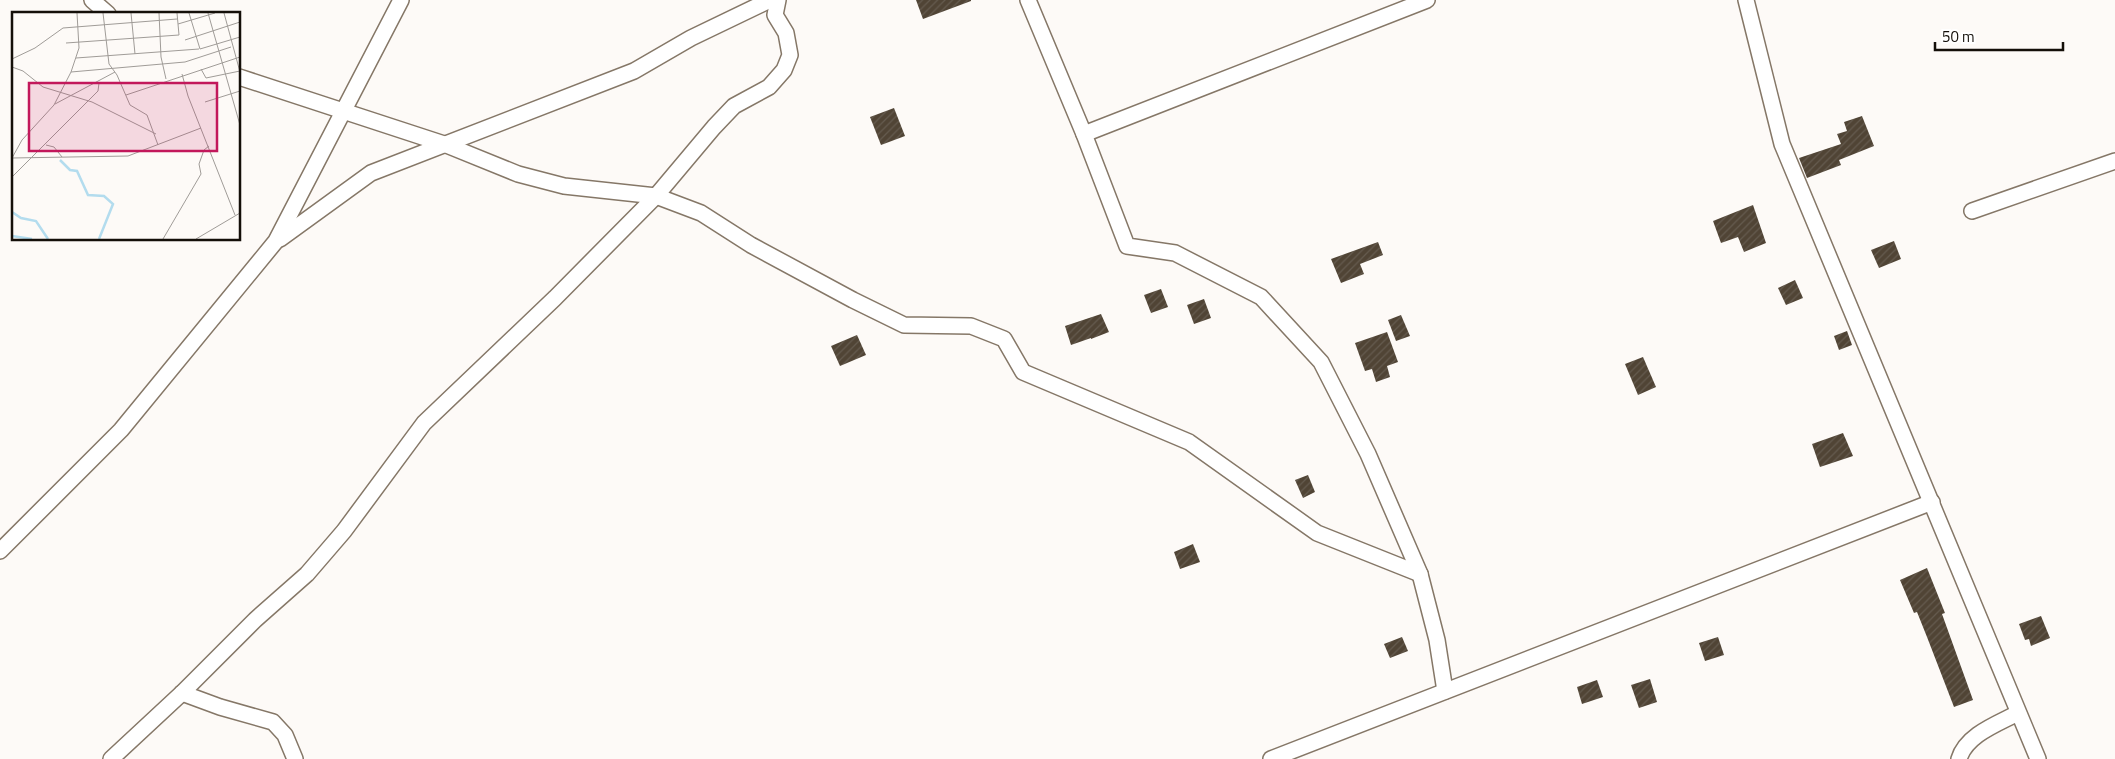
<svg xmlns="http://www.w3.org/2000/svg" width="2115" height="759" font-family="'Titillium Web',sans-serif">
<style>
.building{fill:url(#building-hatch)}
.lines{fill:none;stroke-linecap:round;stroke-linejoin:round}
.street-casing{stroke:#857767;stroke-width:18}
.street{stroke:#fff;stroke-width:15}
.inset-river{fill:none;stroke:#b3dcee;stroke-width:2.5}
.inset-road{fill:none;stroke:#a09c98;stroke-width:1}
.view{fill:#c2185b;fill-opacity:0.15;stroke:#c2185b;stroke-width:2.5}
.inset-edge{fill:none;stroke:#140f09;stroke-width:2.5}
</style>
<defs>
<pattern id="building-hatch" width="6" height="6" patternUnits="userSpaceOnUse" patternTransform="scale(1.25)"><rect width="6" height="6" fill="#504435"/><path d="M-1 1l2-2M0 6l6-6M5 7l2-2" fill="none" stroke="#655b4f"/></pattern>
</defs>
<rect width="100%" height="100%" fill="#fdfaf7"/>
<!-- building -->
<g class="building">
<path d="M916,0h55v1l-48,18z"/>
<path d="M894,108l11,28 -24,9 -11,-28z"/>
<path d="M1862,116l12,30 -35,14 2,5 -34,13 -8,-20 42,-14 -4,-10 10,-3 -3,-9z"/>
<path d="M1753,205l13,38 -22,9 -6,-15 -17,6 -8,-22z"/>
<path d="M1894,241l7,18 -22,9 -8,-18z"/>
<path d="M1378,242l5,13 -23,9 4,10 -23,9 -10,-24z"/>
<path d="M1795,280l8,18 -17,7 -8,-17z"/>
<path d="M1161,289l7,18 -17,6 -7,-18z"/>
<path d="M1204,299l7,19 -17,6 -7,-19z"/>
<path d="M1101,314l8,18 -18,7v-1l-20,7 -6,-19z"/>
<path d="M1401,315l9,21 -14,5 -8,-21z"/>
<path d="M1847,331l5,14 -13,5 -5,-14z"/>
<path d="M1387,332l11,30 -11,4 3,11 -14,5 -4,-13 -7,2 -10,-28z"/>
<path d="M857,335l9,20 -26,11 -9,-20z"/>
<path d="M1643,357l13,30 -18,8 -13,-31z"/>
<path d="M1843,433l10,23 -33,11 -8,-23z"/>
<path d="M1308,475l7,17 -12,6 -8,-18z"/>
<path d="M1193,544l7,18 -20,7 -6,-17z"/>
<path d="M1927,568l18,45 -3,1 31,86 -19,7 -27,-70 -10,-25 -3,1 -14,-33z"/>
<path d="M2041,616l9,22 -19,8 -2,-7 -4,1 -6,-16z"/>
<path d="M1402,637l6,14 -18,7 -6,-14z"/>
<path d="M1718,637l6,18 -19,6 -6,-18z"/>
<path d="M1650,679l7,23 -18,6 -8,-23z"/>
<path d="M1597,680l6,17 -21,7 -5,-17z"/>
</g>
<g class="lines">
<defs>
<g id="street">
<path d="M92,0l16,14"/>
<path d="M1028,0l56,134 43,112 48,7 86,44 60,65 47,92 52,120 17,66 8,51"/>
<path d="M1746,0l36,144 256,615"/>
<path d="M239,77l205,67 74,30 46,12 92,10 45,17 50,32 102,55 51,25 67,1 33,13 19,33 166,70 128,91 103,41"/>
<path d="M1084,134l343,-134"/>
<path d="M1972,211l143,-50"/>
<path d="M280,239l91,-66 263,-102 57,-33 79,-38"/>
<path d="M0,551l121,-121 155,-189 125,-241"/>
<path d="M182,693l38,14 53,15 12,13 10,24"/>
<path d="M111,759l71,-66 73,-73 52,-46 37,-43 80,-108 131,-125 101,-102 58,-69 20,-21 35,-19 15,-17 6,-15 -4,-22 -11,-18 3,-15"/>
<path d="M1271,759l661,-257"/>
<path d="M1959,759c7,-24 38,-35 59,-46"/>
</g>
</defs>
<!-- street casing -->
<use href="#street" class="street-casing"/>
<!-- street -->
<use href="#street" class="street"/>
</g>
<!-- overview -->
<g transform="translate(12 12)">
<rect width="228" height="228" fill="#fdfaf7"/>
<path class="inset-river" d="M48,148l10,10 7,1 11,24 16,1 9,8 -14,35M0,200l9,6 15,3 12,18M0,224l20,3"/>
<path class="inset-road" d="M91,1l6,51 8,11 13,30 17,10 11,30M119,1l4,41M147,1l2,44 5,22M177,1l11,36 40,-12M196,1l32,112M212,1l16,59M166,12l37,-11M173,28l55,-18M54,31l113,-8 -2,-22M64,46l123,-9M0,47l23,-11 28,-20 114,-9M0,55l11,4 20,16 49,15 64,32M189,57l5,9 34,-7M59,60l114,-10 46,-15M170,62l6,22 47,119M114,83l114,-38M193,90l35,-11M43,92l60,-32M34,133l8,2 8,10M0,146l116,-2 73,-28M0,146l10,-18 32,-35 17,-33 8,-24 -2,-35M0,165l86,-86 1,-8M151,227l38,-65 -2,-10 5,-14 5,-4M184,227l44,-26"/>
<path class="view" d="M17,71h188v68h-188z"/>
<rect width="228" height="228" class="inset-edge"/>
</g>
<!-- scale -->
<path d="M1935 42v8h128v-8" fill="none" stroke="#140f09" stroke-width="2.5"/>
<text x="1942" y="42" font-size="15" fill="#140f09" stroke="#ffffff" stroke-width="4" paint-order="stroke">50 m</text>
</svg>
